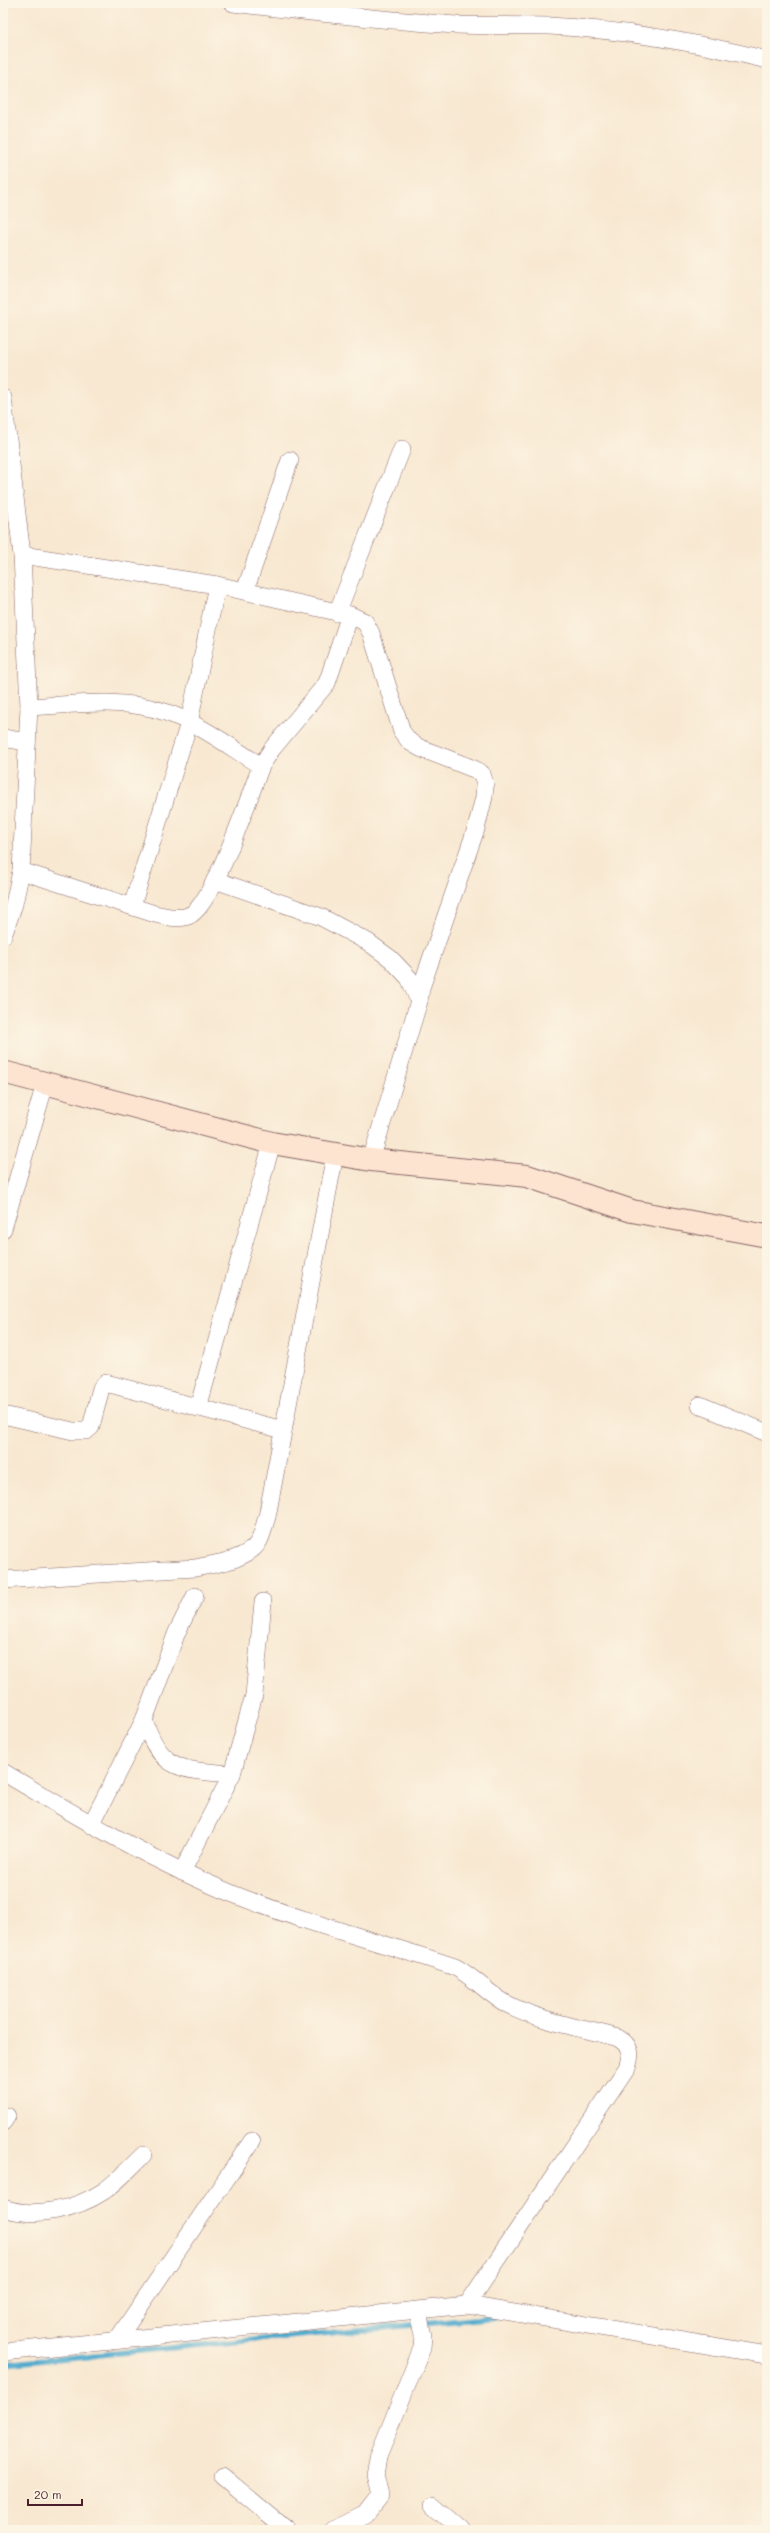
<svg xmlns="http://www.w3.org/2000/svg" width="770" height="2533" font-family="Mali,sans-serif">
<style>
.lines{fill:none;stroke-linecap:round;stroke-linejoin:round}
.stream{stroke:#51abce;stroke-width:5.5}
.street-casing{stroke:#876565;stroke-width:18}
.secondary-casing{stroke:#876565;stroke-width:24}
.street{stroke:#fff;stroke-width:17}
.secondary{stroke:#fde4d1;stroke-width:22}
</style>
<rect width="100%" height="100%" fill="#fcf5e5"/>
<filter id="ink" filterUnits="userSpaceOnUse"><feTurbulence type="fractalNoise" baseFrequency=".025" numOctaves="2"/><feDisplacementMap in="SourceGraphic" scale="8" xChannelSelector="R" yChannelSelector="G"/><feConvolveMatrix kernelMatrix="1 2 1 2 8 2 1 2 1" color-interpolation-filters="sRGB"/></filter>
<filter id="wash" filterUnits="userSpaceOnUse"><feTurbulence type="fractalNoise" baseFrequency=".012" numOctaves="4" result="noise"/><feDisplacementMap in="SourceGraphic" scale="16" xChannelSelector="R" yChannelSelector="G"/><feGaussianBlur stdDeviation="0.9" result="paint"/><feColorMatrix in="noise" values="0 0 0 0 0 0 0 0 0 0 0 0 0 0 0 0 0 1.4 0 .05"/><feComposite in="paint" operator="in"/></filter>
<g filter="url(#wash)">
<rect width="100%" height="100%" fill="#f8e8d1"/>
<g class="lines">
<!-- stream -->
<path class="stream" d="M3,2364l493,-47"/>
</g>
</g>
<g filter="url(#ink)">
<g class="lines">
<defs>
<g id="street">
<path d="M233,3c74,9 148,17 223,22 31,1 62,0 93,1 74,4 147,16 218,34"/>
<path d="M3,398l19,157 7,152 -8,164 -7,33 -11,32"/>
<path d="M22,555l195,30 133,30 15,7 6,11 31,99 8,10 10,6 54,21 8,5 3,10 -1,13 -8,32 -55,159 -2,13 -48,159"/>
<path d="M245,591l45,-131"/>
<path d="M337,613l65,-164"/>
<path d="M29,707c45,-2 93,-10 136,5 34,11 65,35 96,54"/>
<path d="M3,738l24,4"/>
<path d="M21,871l134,43c10,2 22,6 33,2 25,-9 62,-122 73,-150l11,-17 55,-66 23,-68"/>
<path d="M215,880l106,37 47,25 23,17 18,19 10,23"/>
<path d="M132,906l57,-183 28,-138"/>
<path d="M3,1229l42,-145"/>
<path d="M700,1405l67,28"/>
<path d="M198,1408l74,-265"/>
<path d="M3,1415l70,16h13l5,-4 10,-39 5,-5 177,47"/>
<path d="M3,1580l192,-12c19,-4 54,-8 64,-27 4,-7 5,-16 8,-24l68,-363"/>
<path d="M144,1720c17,52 39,50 88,54"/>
<path d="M3,1772c75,45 149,89 230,122 72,29 148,48 222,73 19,10 33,27 52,37 33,17 75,24 111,34 13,8 14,15 9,30l-160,237"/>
<path d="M91,1825l53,-105 33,-88 18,-36"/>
<path d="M182,1872l50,-98 22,-79 9,-93"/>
<path d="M3,2122l4,-6"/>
<path d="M3,2208c32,11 74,1 101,-17 14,-10 27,-24 39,-36"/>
<path d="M117,2340l135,-199"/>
<path d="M3,2352l464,-47 300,50"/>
<path d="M222,2476l65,54"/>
<path d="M433,2506l28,24"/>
<path d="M333,2530l33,-16 14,-18 -5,-21 3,-18 44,-109 1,-12 -5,-25"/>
</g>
<path id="secondary" d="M3,1072l269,71 99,17 156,16 105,35 135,25"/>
</defs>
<!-- street casing -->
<use href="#street" class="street-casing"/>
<!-- secondary casing -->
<use href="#secondary" class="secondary-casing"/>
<!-- street -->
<use href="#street" class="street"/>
<!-- secondary -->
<use href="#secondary" class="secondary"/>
</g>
</g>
<!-- margin -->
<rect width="770" height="2533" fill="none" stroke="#fcf5e5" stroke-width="16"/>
<!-- scale -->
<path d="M28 2499v6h54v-6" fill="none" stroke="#4a1f2b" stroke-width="2"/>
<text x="34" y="2499" font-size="12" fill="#4a1f2b" stroke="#fcf5e5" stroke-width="3" paint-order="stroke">20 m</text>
</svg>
